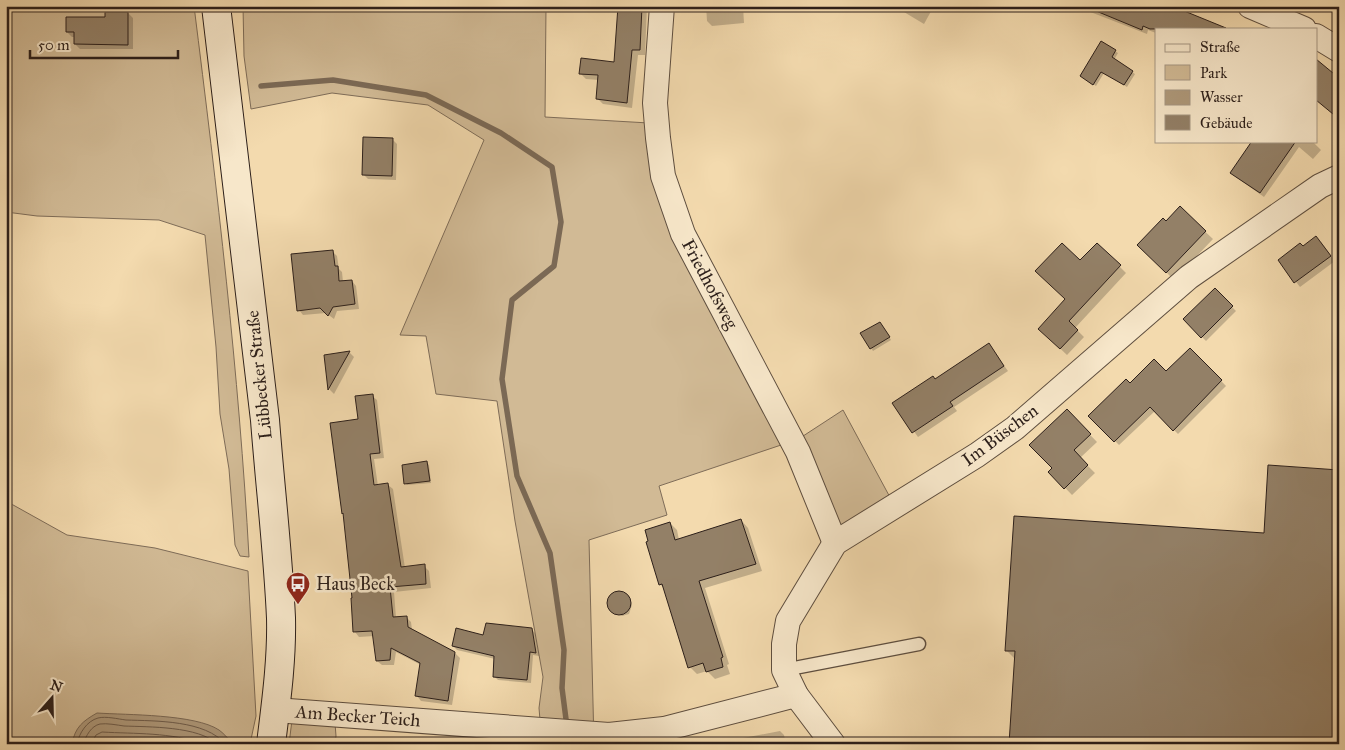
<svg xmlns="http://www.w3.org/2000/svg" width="1345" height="750" font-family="'IM FELL Great Primer',serif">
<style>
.green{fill:#d1ba95;stroke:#7e6c58}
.water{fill:#af9a7c;stroke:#7b6955}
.shadow{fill:#0003}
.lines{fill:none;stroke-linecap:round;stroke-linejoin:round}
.shore{stroke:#6e5c4b;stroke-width:1}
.stream{stroke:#7b6955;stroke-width:5.5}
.building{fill:#938067;stroke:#2c1f1a}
.service-casing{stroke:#5e4e3f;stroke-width:15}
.minor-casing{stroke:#5e4e3f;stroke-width:26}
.secondary-casing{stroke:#2c1f1a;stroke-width:30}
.service{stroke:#f7e7ca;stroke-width:12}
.minor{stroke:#f7e7ca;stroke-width:24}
.secondary{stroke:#f7e7ca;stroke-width:28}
.labels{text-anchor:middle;stroke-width:5;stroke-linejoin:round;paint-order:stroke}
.street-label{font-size:18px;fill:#2c1f1a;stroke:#f7e7ca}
.poi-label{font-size:18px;fill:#2c1f1a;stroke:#f7e7ca;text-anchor:start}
</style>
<rect width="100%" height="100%" fill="#f3daae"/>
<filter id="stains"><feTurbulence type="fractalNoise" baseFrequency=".004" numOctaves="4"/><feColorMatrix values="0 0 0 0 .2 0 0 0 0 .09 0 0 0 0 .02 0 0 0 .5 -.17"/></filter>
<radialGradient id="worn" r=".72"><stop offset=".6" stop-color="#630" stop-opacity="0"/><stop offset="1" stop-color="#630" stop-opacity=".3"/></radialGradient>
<!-- green -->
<g class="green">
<path d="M6,6h188c23,183 45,367 55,551l-9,-1 -5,-11 -6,-76 -9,-55 -4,-67 -11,-112 -46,-15 -122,-4 -31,-4z"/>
<path d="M243,6h303l-1,111 104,6 2,26 146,291 46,-30 49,91 -57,37 -39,-98 -137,46 8,29 -78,25 5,204h-52l-3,-36 4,-31 -28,-156 -18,-120 -61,-7 -10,-58 -26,-1 84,-195 -56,-35 -96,-12 -81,16 -7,-53z"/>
<path d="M6,501l61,34 88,13 93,23 8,145 -6,28h-20v-3l-157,-3 -1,6h-66v-45l6,-9 -6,-5z"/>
<path d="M292,720l43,3 1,13 -1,8h-46z"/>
</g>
<!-- water -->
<path class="water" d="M97,713c30,2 98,1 122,17 4,3 8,7 11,11v3h-158c3,-17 11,-23 25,-31z"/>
<!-- shadow -->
<g class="shadow">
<path d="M168,6h18v4l-16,-1z"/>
<path d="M612,6h35l-2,49h-7l-6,53 -29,-4 -6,-6 2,-18 -13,-1 -6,-6 35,-10 4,-49 -7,-6z"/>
<path d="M706,6h37l1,17 -32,3 -5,-5z"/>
<path d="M901,6h33l-10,18 -20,-12 -4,-4z"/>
<path d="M1075,6h93l55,23h-67v4l-8,-3 -1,4z"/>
<path d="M128,13l5,5v31h-53l-5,-5v-7h-3l-5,-5 40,-14z"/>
<path d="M1101,43l17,10 -4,7 21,14 -8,13 -23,-14 -8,13 -12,-9z"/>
<path d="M392,139l5,5 -1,36 -28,-1 -5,-5z"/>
<path d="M1273,141h39l9,9 -8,9 -14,-12 -35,50 -28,-20z"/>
<path d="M1180,208l33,31 -39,41 -35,-35 27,-23z"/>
<path d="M1321,242l14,19 -35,26 -21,-27 24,-13z"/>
<path d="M1097,244l29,29 -51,55 9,9 -17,18 -21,-20 21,-36 13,-37z"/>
<path d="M332,251l5,5 2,13 3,3 1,10 9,-1 4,5 3,23 -22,2 -3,8 -8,-6 -23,2 -4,-5z"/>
<path d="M1215,290l21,21 -30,30 -22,-22z"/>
<path d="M882,325l9,15 -18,11 -11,-17z"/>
<path d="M989,345l19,26 -54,36 3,4 -39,26 -24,-34 41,-23z"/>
<path d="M1190,349l36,37 -48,48 -23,-23 -36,34 -29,-29 40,-31 36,-12z"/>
<path d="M350,353l4,4 -20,37 -4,-4 -4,-34z"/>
<path d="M372,396l5,4 7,58 -10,1 4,27 10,-1 5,4 12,79 19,-2 5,5 2,17 -37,4 2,26 10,-1 5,5 1,8 43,23 5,5 -8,47 -31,-4 -4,-5 4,-31 -25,-13 -2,13h-12l-5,-4 -3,-25 -15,1 -4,-5 -1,-33 -10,-84 -1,-2 17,-93z"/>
<path d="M1067,411l30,31 -17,16 15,15 -23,22 -22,-23 4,-4z"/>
<path d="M427,463l2,2 2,18 -24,2 -2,-2z"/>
<path d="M741,520l7,8 14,43 -57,17 24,76 -2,1 3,9 -15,5 -8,-8 -10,3 -7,-7 -24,-77 -6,-6 10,-61 7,7 2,10z"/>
<path d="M1265,534l74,210 -325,-86 -8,-8z"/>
<path d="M621,593l7,4 4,8 -3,9 -7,2 -9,-4 -4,-8 3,-9z"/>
<path d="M531,629l4,4 4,23 -6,-1 -2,28 -33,-3 -4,-4 1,-17 -38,-9 -4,-4 31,-10z"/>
<path d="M780,731l4,4 2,9h-42l-1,-6z"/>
<path d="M695,742l3,2h-14z"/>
</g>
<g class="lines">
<!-- shore -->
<g class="shore">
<path d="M77,744c2,-11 10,-23 21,-26 8,-2 20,1 28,2 29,1 80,0 99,24"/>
<path d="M83,744c3,-8 8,-18 17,-20 7,-1 17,1 24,2 24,1 75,0 93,18"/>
<path d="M91,744l5,-9 6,-3c33,2 69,0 101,12"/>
</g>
<!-- stream -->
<path class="stream" d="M261,86l72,-6 93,15 75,38 51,34 9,55 -7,44 -42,34 -10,79 15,97 33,77 14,97 -2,38 5,39"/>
</g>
<!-- building -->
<g class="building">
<path d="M618,6h24l-2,44h-8l-5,53 -31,-4 2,-24 -19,-1 2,-16 33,4z"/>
<path d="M1084,6h88l54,22 -76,1 -7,-3 -1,4z"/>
<path d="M105,12h23v33l-54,-1v-12h-8v-15h39z"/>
<path d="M1101,41l15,9 -4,7 21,14 -9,14 -23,-13 -8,13 -13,-9z"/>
<path d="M1316,59l23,19v41l-23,-19z"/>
<path d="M363,137l30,1 -1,38 -30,-1z"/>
<path d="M1252,141h44l-36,52 -30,-20z"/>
<path d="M1180,206l26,25 -40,42 -29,-28 26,-27 3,3z"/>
<path d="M1316,236l15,20 -37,27 -16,-23 22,-17 3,3z"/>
<path d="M1062,243l18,17 17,-17 24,22 -52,56 9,9 -18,19 -22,-20 27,-30 -30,-28z"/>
<path d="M333,250l2,16h3l1,15 13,-1 3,24 -22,3 -5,9 -8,-8 -23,3 -6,-57z"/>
<path d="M1215,288l18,18 -32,32 -18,-19z"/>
<path d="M880,322l10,15 -20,12 -10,-16z"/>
<path d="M989,343l15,23 -54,36 3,4 -41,27 -20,-30 41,-27 2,3z"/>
<path d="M1190,348l32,32 -49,51 -23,-24 -36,35 -26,-26 38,-37 4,4 24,-24 12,12z"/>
<path d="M350,351l-22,39 -4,-35z"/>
<path d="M373,394l7,59 -10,1 4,31 14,-2 13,84 24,-3 1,20 -36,3 3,30 14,-1 1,11 47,25 -7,49 -33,-5 5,-33 -29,-15 -1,12 -14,1 -4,-30 -19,1 -2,-34h1l-9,-85 -1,1 -12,-91 28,-4 -3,-23z"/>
<path d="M1067,409l24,25 -17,16 14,15 -24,24 -16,-17 4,-4 -23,-23z"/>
<path d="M427,461l3,20 -26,3 -2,-19z"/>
<path d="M1268,465l71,5v274h-330l6,-93h-10l9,-135 250,17z"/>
<path d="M741,519l15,45 -57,17 24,76 -2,1 2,9 -17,5 -3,-9 -15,5 -26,-84 -3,1 -13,-43 2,-1 -3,-11 25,-8 5,18z"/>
<circle cx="619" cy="603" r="12"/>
<path d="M486,623l46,5 4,25 -6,-1 -3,28 -34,-3 1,-21 -42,-10 4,-18 27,7z"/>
</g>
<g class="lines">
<defs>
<path id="service" d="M784,670l135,-26"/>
<g id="minor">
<path d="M662,6l-7,97 3,35 5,38 20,58 115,218 37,91"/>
<path d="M1250,6l54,23"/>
<path d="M1316,36l23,14"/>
<path d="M275,710l334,25 55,-6 132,-34"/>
<path d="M833,744l-37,-49 -12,-25v-26l4,-23 47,-78 142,-88 38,-27 174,-151 131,-91 19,-9"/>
</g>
<path id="secondary" d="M216,6l49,414c5,66 13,132 16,198 1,42 -5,85 -10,126"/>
</defs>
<!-- service casing -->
<use href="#service" class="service-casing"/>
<!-- minor casing -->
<use href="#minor" class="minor-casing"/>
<!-- secondary casing -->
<use href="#secondary" class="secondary-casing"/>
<!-- service -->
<use href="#service" class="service"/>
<!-- minor -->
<use href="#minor" class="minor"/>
<!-- secondary -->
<use href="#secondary" class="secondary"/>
</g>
<!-- icons -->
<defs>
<symbol id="bus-pin" viewBox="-11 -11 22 30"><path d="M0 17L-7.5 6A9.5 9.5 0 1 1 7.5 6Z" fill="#8f2418" stroke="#f7e7ca"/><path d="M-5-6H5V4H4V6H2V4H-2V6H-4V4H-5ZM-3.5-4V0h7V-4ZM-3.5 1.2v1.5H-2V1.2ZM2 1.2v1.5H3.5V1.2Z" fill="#fff"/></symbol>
</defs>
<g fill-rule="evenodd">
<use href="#bus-pin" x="284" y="570" width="28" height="38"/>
</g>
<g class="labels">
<!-- street labels -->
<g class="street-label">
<text transform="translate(710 284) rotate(62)" y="6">Friedhofsweg</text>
<text transform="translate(259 375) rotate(-96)" y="6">Lübbecker Straße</text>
<text transform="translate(1000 435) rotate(-37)" y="6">Im Büschen</text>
<text transform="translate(358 716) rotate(4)" y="6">Am Becker Teich</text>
</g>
<!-- poi labels -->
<g class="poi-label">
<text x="316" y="590">Haus Beck</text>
</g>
</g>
<!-- margin -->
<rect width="1345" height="750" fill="none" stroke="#f3daae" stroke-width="25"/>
<rect x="8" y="8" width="1330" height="735" fill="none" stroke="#2c1f1a" stroke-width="2.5"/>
<rect x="12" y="12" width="1320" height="725" fill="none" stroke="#2c1f1a"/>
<!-- legend -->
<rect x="1155" y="28" width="162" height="115" fill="#f7e7ca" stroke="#a69784"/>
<rect x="1165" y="44" width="25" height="8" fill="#f7e7ca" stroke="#a69784"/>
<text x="1200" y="52" font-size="15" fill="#2c1f1a">Straße</text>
<rect x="1165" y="65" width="25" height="15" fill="#d1ba95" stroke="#a69784"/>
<text x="1200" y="78" font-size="15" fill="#2c1f1a">Park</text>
<rect x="1165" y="90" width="25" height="15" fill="#af9a7c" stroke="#a69784"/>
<text x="1200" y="102" font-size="15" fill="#2c1f1a">Wasser</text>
<rect x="1165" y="115" width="25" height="15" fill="#938067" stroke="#a69784"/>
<text x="1200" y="128" font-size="15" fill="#2c1f1a">Gebäude</text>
<!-- north arrow -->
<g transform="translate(52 698) rotate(20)" stroke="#f7e7ca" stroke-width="4" paint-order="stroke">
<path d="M0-4L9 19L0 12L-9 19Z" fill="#2c1f1a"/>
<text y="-8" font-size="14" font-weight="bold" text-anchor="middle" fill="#2c1f1a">N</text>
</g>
<!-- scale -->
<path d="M30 50v8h148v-8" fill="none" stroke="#2c1f1a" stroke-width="2.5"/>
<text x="38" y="50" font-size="15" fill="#2c1f1a" stroke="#f7e7ca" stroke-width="4" paint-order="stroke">50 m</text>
<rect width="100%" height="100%" filter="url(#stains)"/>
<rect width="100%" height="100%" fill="url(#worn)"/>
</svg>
